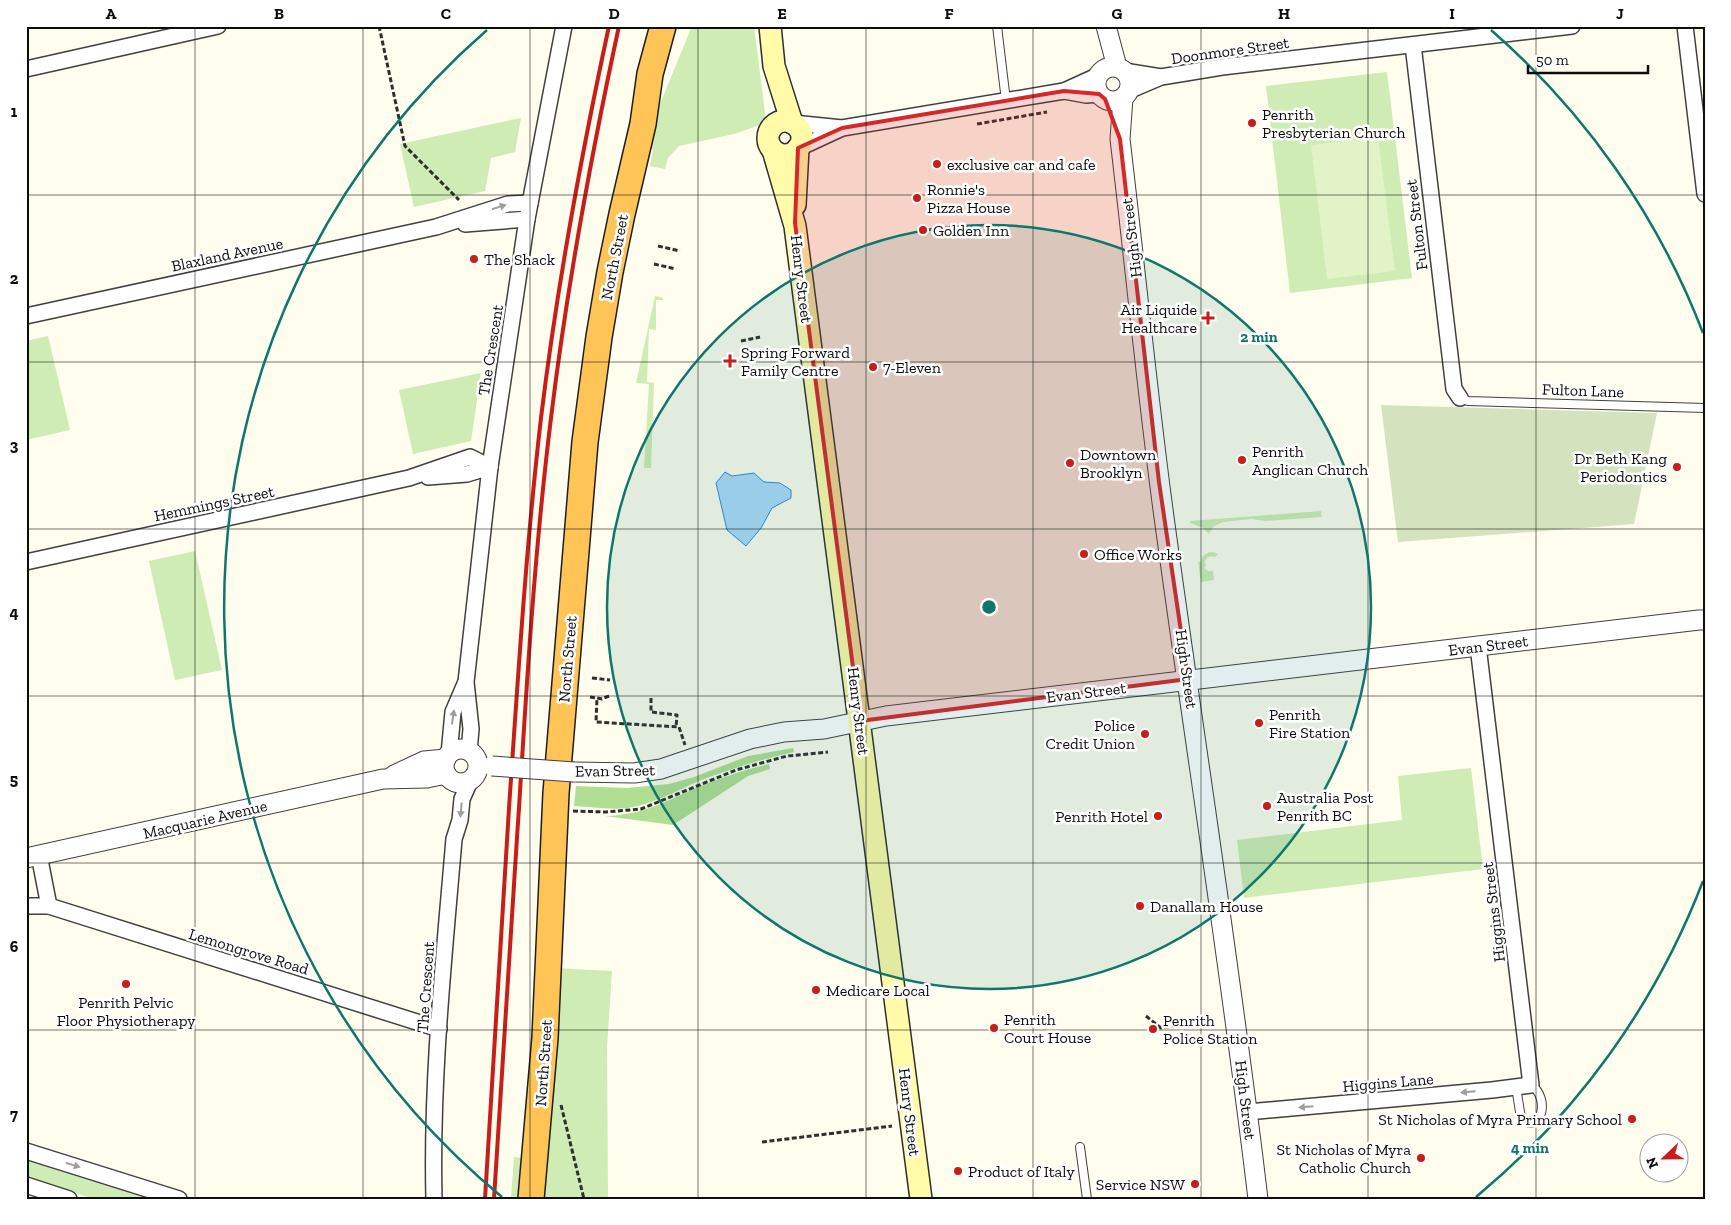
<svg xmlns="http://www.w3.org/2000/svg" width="1731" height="1225" font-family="'Zilla Slab',serif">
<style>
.green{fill:#ceecb4}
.forest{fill:#b0de93}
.cemetery{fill:#d4e3bd}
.pitch{fill:#e1f3c7}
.water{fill:#aedafa;stroke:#308ad7}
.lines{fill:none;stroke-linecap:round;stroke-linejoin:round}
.service-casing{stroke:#404040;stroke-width:10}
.minor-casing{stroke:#404040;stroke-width:18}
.tertiary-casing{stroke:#404040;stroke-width:21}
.secondary-casing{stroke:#2f2f2f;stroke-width:24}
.trunk-casing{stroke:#1e1e1e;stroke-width:28}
.path{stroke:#2f2f2f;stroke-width:3;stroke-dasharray:5 2.5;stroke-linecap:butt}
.service{stroke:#fff;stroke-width:8}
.minor{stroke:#fff;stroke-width:15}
.tertiary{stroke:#fff;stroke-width:19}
.secondary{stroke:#fffba9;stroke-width:21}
.trunk{stroke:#fec456;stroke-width:25}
.rail{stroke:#c71d1b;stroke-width:4}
.tertiary-bridge-casing{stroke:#404040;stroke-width:21;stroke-linecap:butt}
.tertiary-bridge{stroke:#fff;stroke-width:19}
.oneway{fill:#9e9e9e}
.marked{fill:#d62828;fill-opacity:0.2;stroke:#d62828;stroke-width:4;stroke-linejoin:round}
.grid{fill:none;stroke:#0d0d0d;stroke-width:1;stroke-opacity:0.55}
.ring{fill:none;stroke:#0f766e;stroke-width:2.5}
.poi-dot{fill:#c71d1b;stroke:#fff;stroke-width:2}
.labels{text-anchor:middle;stroke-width:5;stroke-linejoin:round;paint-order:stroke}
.street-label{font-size:16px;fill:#0d0d0d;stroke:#fff}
.poi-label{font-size:16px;fill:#0d0d0d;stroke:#fff;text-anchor:start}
.centre{fill:#0f766e;stroke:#fff;stroke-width:2.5}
.ring-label{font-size:15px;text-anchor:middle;font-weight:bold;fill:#0f766e;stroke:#fff;stroke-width:5;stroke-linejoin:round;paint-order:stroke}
.neatline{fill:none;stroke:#0d0d0d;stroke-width:2}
.grid-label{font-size:16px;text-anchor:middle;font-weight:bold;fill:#0d0d0d}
</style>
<rect width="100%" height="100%" fill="#fffdee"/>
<!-- green -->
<g class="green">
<path d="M692,26h62l12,95 -3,3 -29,10 -55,12 -11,12 -3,11 -15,-3 3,-17 -8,-3 8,-25z"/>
<path d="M1387,72l25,206 -122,15 -24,-207z"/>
<path d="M521,118l-6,34 -24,6 -6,33 -71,16 -14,-63z"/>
<path d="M655,296l8,2v2h-7v30l-7,-1 -2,53 7,1 -3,85h-7l5,-84 -13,-1z"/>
<path d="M48,336l22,94 -44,10v-99z"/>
<path d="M481,373l-10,68 -58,13 -14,-64z"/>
<path d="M1321,511l1,6 -56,4 -14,-2 -29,3 -9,4 -5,8 -6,-6 -13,-5v-2z"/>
<path d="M195,551l27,119 -47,10 -26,-119z"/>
<path d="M1213,552l5,2 -3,3 -3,-1 -4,1 -3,4 1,5 -2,2 4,3h5l1,9 -13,2 -3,-20h3c0,-7 6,-10 12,-10z"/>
<path d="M1471,768l12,101 -239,29 -7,-58 165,-20 -4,-44z"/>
<path d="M555,968l57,3 -5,76 1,152h-71z"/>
<path d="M514,1157l8,1 -3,41h-8z"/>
<path d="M26,1158l127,41h-59l-68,-22z"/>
</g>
<!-- forest -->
<g class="forest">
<path d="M793,748l1,4c-32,7 -64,17 -95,29 -23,10 -46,23 -71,27 -18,2 -36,-1 -54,-2l2,-20 51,2 42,-4 25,-7 54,-21z"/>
<path d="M769,764l1,5 -22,7 -75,49 -68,-9c41,-1 62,-16 98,-31 22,-9 44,-16 66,-21z"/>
</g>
<!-- cemetery -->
<path class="cemetery" d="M1381,405l276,8 -23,111 -236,18z"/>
<!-- pitch -->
<path class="pitch" d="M1378,137l17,134 -68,8 -16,-134z"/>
<!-- water -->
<path class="water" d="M725,472l7,4 22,-3 10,9 16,1 11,7v8l-19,10 -11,20 -15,18 -19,-16 -11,-47z"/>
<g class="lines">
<defs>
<g id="service">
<path d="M997,26l9,75"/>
<path d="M1460,398l8,3 237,7"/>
<path d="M1516,1087l5,31c20,18 30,-20 10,-33"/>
<path d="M1080,1147l7,52"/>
</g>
<g id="minor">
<path d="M1685,26l20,168"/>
<path d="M1413,45l41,344 6,9"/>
<path d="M26,69l192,-43"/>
<path d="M1124,71l37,6"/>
<path d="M1064,91l22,4 13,-1"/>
<path d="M1128,91l33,-14 61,-10 350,-41"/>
<path d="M793,123l49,5 222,-37 33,-15"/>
<path d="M799,148l41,-19"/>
<path d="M465,224l62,-5"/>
<path d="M26,316l410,-89 72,-23 22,-1"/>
<path d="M428,477l39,-3 23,-7"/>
<path d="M26,562l383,-84 61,-21 20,10"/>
<path d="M469,751l2,-22 -5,-47 24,-215 37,-248 37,-193"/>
<path d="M449,754l4,-42 12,-28"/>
<path d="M39,855l10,51"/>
<path d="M26,906h23l390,123"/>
<path d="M1248,1112l244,-22 39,-5 -53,-439"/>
<path d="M26,1151l153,48"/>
<path d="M26,1185l43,14"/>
<path d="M434,1199c-3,-120 10,-241 20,-360l6,-19 2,-21 8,-18"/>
</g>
<g id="tertiary">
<path d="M1106,26l11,41"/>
<circle cx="1113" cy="84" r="17"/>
<path d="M1123,98l-3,41c15,126 27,253 44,378 31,228 67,454 94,682"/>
<circle cx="461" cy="766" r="17"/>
<path d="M574,772l60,1 27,-4 89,-30 34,-7 40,-3 62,-13 813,-96h6"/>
<path d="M394,775l30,-14 22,-2"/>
<path d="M26,858l357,-79 44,-1 19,-4"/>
</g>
<g id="secondary">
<path d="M770,26l4,40 18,57"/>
<circle cx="785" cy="138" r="17"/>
<path d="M773,150l22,76 126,973"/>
<path d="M795,205l3,-57"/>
</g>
<path id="trunk" d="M531,1199l14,-161 11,-245 29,-351 14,-105 11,-65 12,-58 21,-90 7,-50 13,-48"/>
</defs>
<!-- service casing -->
<use href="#service" class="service-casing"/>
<!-- minor casing -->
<use href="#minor" class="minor-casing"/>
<!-- tertiary casing -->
<use href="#tertiary" class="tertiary-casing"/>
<!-- secondary casing -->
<use href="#secondary" class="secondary-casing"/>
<!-- trunk casing -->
<use href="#trunk" class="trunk-casing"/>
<!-- path -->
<g class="path">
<path d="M379,26l26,120 54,54"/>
<path d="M977,124l70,-12"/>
<path d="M658,246l22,5"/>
<path d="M654,264l22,5"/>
<path d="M741,341l19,-4"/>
<path d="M592,678l18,2"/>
<path d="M609,696l-7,3 -5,-1 -1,24 83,5 6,18"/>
<path d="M590,697l7,1"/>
<path d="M651,698v14l26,3 -1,12"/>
<path d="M573,811l33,1 35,-3 95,-39 51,-14 41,-4"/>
<path d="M1146,1016l15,12 19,-3"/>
<path d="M1211,1021h4"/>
<path d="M561,1105l23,94"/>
<path d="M762,1142l130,-16"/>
</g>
<!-- service -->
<use href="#service" class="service"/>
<!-- minor -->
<use href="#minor" class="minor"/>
<!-- tertiary -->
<use href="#tertiary" class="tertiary"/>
<!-- secondary -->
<use href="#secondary" class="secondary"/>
<!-- trunk -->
<use href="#trunk" class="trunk"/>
<!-- rail -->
<g class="rail">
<path d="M485,1199c8,-131 16,-261 24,-391 9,-130 17,-261 32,-390 16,-132 40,-262 68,-392"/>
<path d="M494,1199c8,-131 16,-261 25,-391 8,-130 16,-261 32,-390 16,-132 40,-262 68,-392"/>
</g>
<defs>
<path id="tertiary-bridge" d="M492,766l82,6"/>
</defs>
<!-- tertiary-bridge casing -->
<use href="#tertiary-bridge" class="tertiary-bridge-casing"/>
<!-- tertiary-bridge -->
<use href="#tertiary-bridge" class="tertiary-bridge"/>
</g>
<!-- one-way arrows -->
<defs><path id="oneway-solid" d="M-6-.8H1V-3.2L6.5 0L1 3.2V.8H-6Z" transform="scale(1.25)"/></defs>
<g class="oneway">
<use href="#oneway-solid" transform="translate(499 207) rotate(-18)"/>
<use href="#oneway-solid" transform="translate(453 717) rotate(-82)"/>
<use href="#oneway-solid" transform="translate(461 810) rotate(95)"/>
<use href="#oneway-solid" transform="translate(1468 1092) rotate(175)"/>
<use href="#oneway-solid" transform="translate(1306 1107) rotate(175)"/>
<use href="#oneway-solid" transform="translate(73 1165) rotate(17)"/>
</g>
<!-- marked area -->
<path class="marked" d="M1064,91l35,3 6,5 15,40 39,343 29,197 -328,42 -65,-498 3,-75 44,-20z"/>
<!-- grid -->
<path class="grid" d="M195,26v1173M363,26v1173M530,26v1173M698,26v1173M866,26v1173M1033,26v1173M1201,26v1173M1368,26v1173M1536,26v1173M26,195h1679M26,362h1679M26,529h1679M26,696h1679M26,863h1679M26,1030h1679"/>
<!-- distance rings -->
<circle cx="989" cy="607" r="382" fill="#0f766e" fill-opacity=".12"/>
<g class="ring">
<circle cx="989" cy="607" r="382"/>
<path d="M1703 881A765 765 0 0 1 1476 1197M502 1197A765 765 0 0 1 487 30M1491 30A765 765 0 0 1 1703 333"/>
</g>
<!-- markers -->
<g class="poi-dot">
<circle cx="1252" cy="123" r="5"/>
<circle cx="937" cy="164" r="5"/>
<circle cx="917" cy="198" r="5"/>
<circle cx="923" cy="230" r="5"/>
<circle cx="474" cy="259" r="5"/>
<path d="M1205.5 310.5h5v5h5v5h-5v5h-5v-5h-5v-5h5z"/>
<path d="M727.5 353.5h5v5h5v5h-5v5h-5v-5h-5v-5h5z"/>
<circle cx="873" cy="367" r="5"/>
<circle cx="1242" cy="460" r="5"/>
<circle cx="1070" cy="463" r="5"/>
<circle cx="1677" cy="467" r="5"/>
<circle cx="1084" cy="554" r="5"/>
<circle cx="1259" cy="723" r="5"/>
<circle cx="1145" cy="734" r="5"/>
<circle cx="1267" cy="806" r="5"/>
<circle cx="1158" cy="816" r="5"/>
<circle cx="1140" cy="906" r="5"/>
<circle cx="126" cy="984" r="5"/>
<circle cx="816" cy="990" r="5"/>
<circle cx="994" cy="1028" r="5"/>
<circle cx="1153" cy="1029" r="5"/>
<circle cx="1632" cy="1119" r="5"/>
<circle cx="1421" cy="1158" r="5"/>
<circle cx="958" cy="1171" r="5"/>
<circle cx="1195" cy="1184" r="5"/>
</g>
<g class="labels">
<!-- street labels -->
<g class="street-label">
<text transform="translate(1230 50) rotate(-8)" y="6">Doonmore Street</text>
<text transform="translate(1416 225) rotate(-97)" y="6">Fulton Street</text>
<text transform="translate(1131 238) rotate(-97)" y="6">High Street</text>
<text transform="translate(227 254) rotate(-12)" y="6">Blaxland Avenue</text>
<text transform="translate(614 257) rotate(-79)" y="6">North Street</text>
<text transform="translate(802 279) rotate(83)" y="6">Henry Street</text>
<text transform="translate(490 350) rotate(-81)" y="6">The Crescent</text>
<text transform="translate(1583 390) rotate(2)" y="6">Fulton Lane</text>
<text transform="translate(214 503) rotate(-12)" y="6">Hemmings Street</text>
<text transform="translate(1488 645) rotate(-7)" y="6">Evan Street</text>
<text transform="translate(567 659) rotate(-85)" y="6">North Street</text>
<text transform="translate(1187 669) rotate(82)" y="6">High Street</text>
<text transform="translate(1086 692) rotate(-7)" y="6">Evan Street</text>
<text transform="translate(859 711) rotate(83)" y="6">Henry Street</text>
<text transform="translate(615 770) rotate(-1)" y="6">Evan Street</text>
<text transform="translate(205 819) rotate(-13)" y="6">Macquarie Avenue</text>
<text transform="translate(1493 912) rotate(-97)" y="6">Higgins Street</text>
<text transform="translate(249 951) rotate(17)" y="6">Lemongrove Road</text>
<text transform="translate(425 987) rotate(-86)" y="6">The Crescent</text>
<text transform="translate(543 1063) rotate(-86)" y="6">North Street</text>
<text transform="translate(1388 1082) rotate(-5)" y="6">Higgins Lane</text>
<text transform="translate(1246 1100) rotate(83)" y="6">High Street</text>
<text transform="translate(910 1112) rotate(83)" y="6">Henry Street</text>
</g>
<!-- poi labels -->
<g class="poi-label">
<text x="1262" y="120">Penrith<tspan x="1262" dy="18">Presbyterian Church</tspan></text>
<text x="947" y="170">exclusive car and cafe</text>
<text x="927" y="195">Ronnie's<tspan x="927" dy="18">Pizza House</tspan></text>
<text x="933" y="236">Golden Inn</text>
<text x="484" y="265">The Shack</text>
<text x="1197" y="315" text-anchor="end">Air Liquide<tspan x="1197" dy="18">Healthcare</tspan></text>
<text x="741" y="358">Spring Forward<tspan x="741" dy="18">Family Centre</tspan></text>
<text x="883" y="373">7-Eleven</text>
<text x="1252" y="457">Penrith<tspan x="1252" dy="18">Anglican Church</tspan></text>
<text x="1080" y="460">Downtown<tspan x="1080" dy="18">Brooklyn</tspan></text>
<text x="1667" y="464" text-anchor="end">Dr Beth Kang<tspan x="1667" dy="18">Periodontics</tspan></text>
<text x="1094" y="560">Office Works</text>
<text x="1269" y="720">Penrith<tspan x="1269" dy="18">Fire Station</tspan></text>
<text x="1135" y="731" text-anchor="end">Police<tspan x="1135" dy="18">Credit Union</tspan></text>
<text x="1277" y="803">Australia Post<tspan x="1277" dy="18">Penrith BC</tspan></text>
<text x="1148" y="822" text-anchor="end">Penrith Hotel</text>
<text x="1150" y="912">Danallam House</text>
<text x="826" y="996">Medicare Local</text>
<text x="126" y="1008" text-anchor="middle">Penrith Pelvic<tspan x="126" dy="18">Floor Physiotherapy</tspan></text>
<text x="1004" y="1025">Penrith<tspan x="1004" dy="18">Court House</tspan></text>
<text x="1163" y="1026">Penrith<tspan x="1163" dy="18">Police Station</tspan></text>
<text x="1622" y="1125" text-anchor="end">St Nicholas of Myra Primary School</text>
<text x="1411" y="1155" text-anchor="end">St Nicholas of Myra<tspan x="1411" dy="18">Catholic Church</tspan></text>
<text x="968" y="1177">Product of Italy</text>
<text x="1185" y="1190" text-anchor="end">Service NSW</text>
</g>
</g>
<circle cx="989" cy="607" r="8" class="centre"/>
<g class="ring-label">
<text x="1259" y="342">2 min</text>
<text x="1530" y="1153">4 min</text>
</g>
<!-- border -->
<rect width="1731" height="1225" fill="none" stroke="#ffffff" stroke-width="55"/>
<!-- north arrow -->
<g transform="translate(1664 1158) rotate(248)"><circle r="24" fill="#ffffff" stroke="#9e9e9e"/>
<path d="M0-4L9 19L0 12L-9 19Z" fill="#c71d1b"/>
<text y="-8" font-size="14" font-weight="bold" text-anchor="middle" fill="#0d0d0d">N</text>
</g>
<!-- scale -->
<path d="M1528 65v8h120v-8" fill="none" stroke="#0d0d0d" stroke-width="2.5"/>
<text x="1536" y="65" font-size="15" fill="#0d0d0d" stroke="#ffffff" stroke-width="4" paint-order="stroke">50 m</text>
<rect x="28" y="28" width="1676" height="1170" class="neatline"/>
<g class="grid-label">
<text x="111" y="19">A</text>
<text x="279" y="19">B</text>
<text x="446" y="19">C</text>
<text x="614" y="19">D</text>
<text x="782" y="19">E</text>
<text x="949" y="19">F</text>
<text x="1117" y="19">G</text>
<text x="1284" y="19">H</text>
<text x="1452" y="19">I</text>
<text x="1620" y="19">J</text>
<text x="14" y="117">1</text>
<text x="14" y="284">2</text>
<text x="14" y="451">3</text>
<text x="14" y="618">4</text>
<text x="14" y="785">5</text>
<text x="14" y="952">6</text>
<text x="14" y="1120">7</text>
</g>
</svg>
